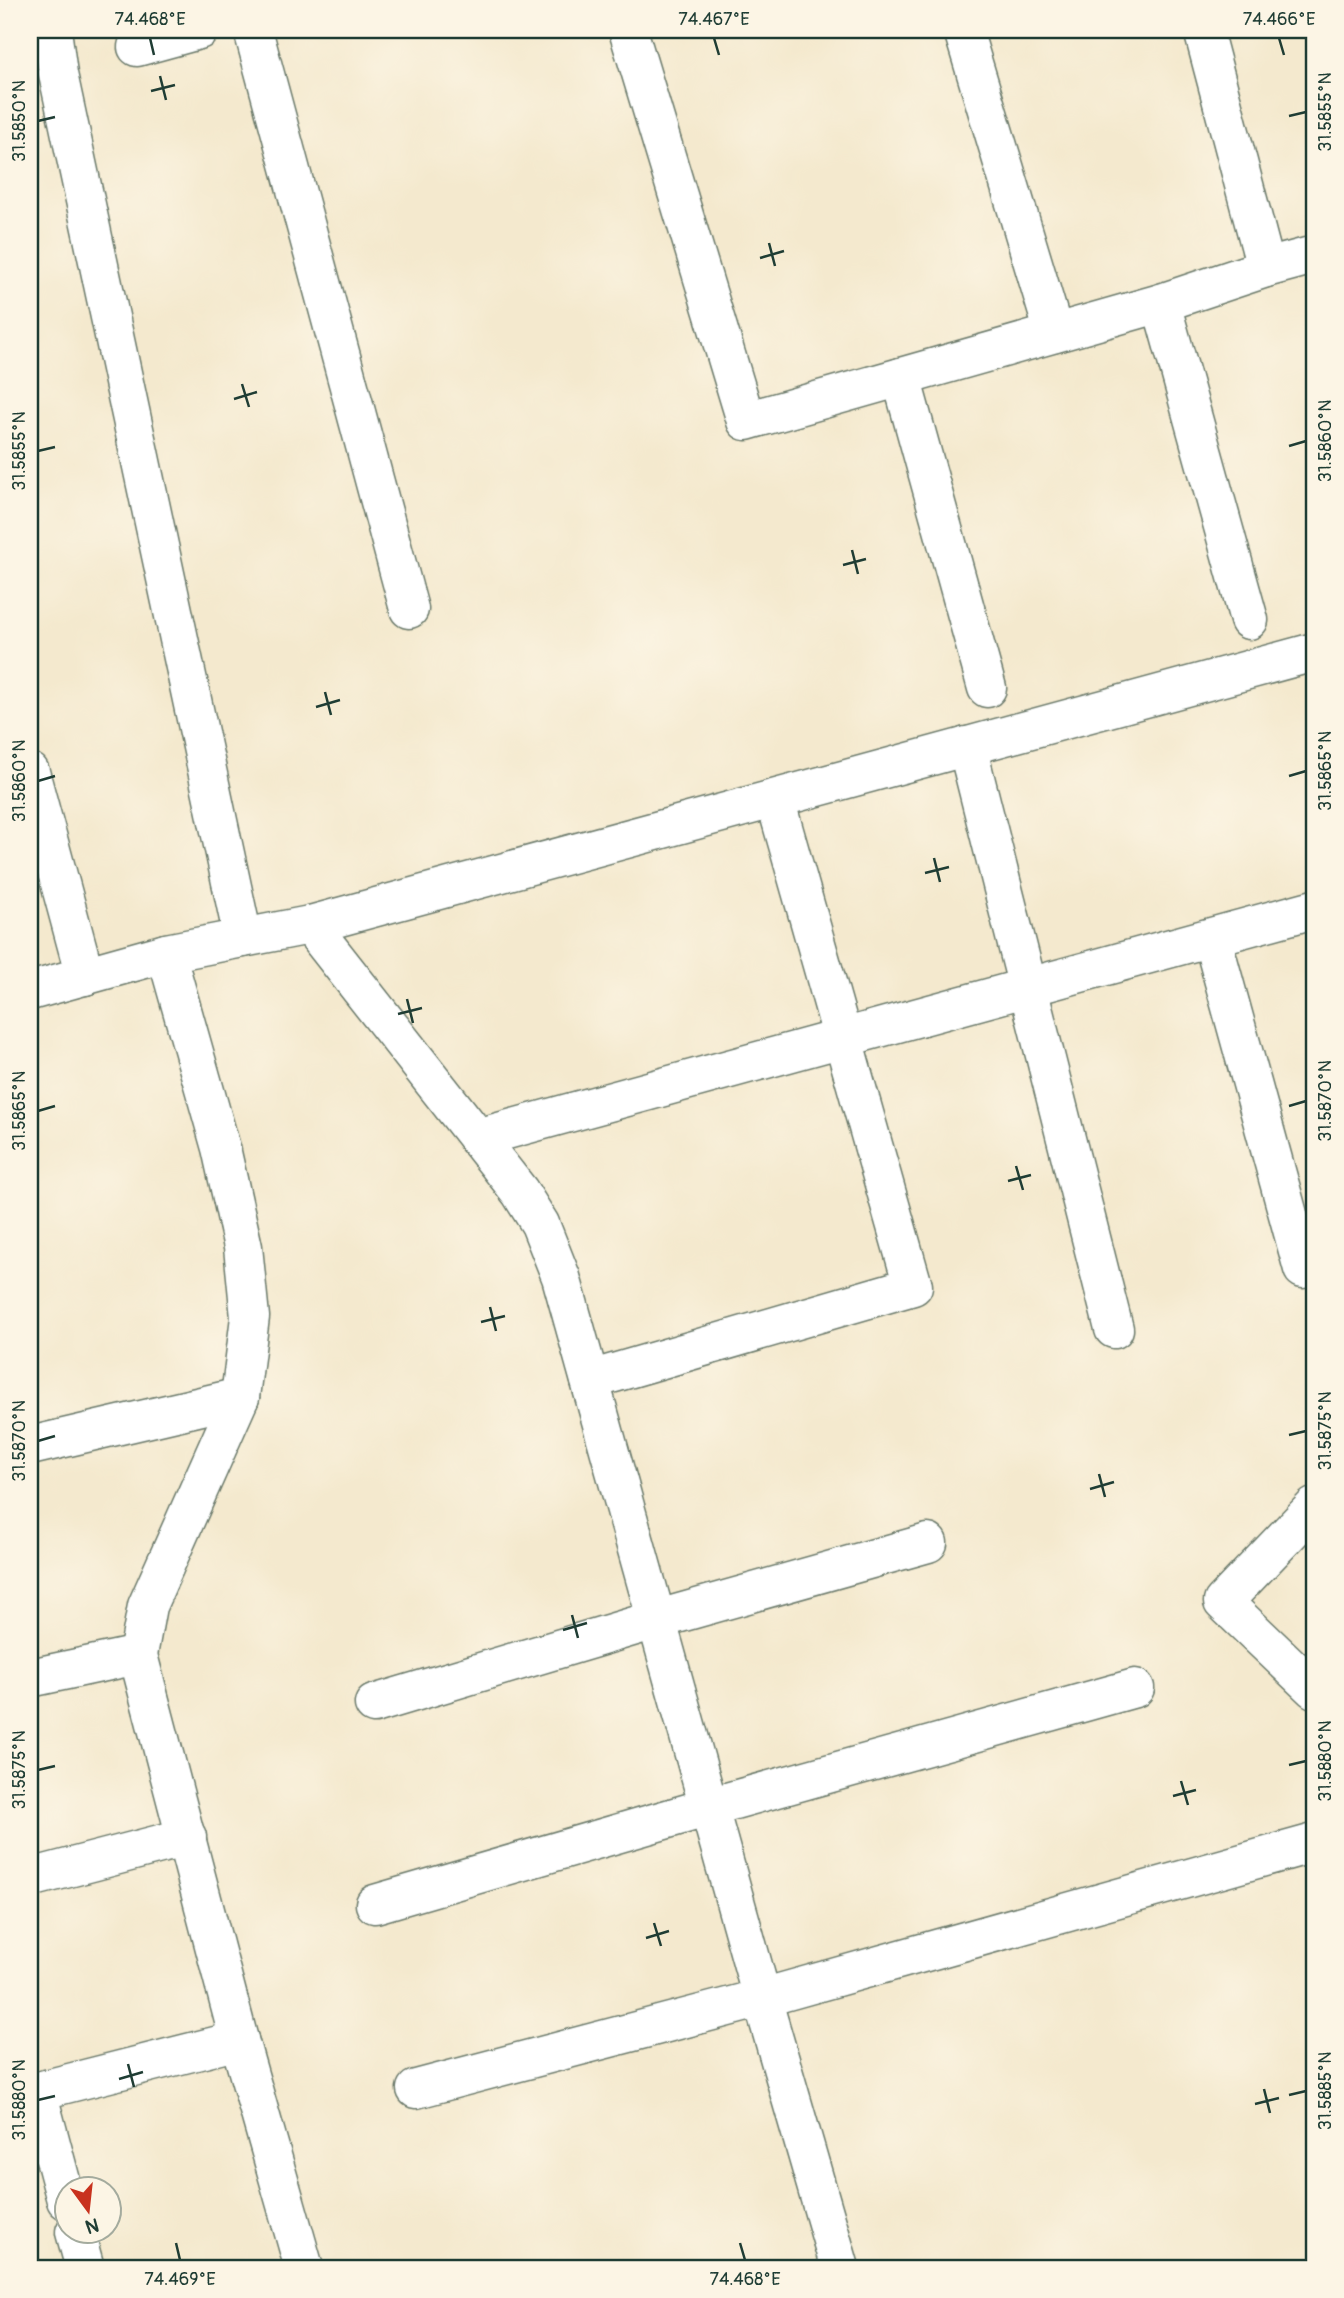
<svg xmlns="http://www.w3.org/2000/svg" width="1344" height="2298" font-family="Pangolin,sans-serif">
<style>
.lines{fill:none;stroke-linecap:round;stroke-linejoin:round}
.minor-casing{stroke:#6a796a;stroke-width:41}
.minor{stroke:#fff;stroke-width:38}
.ticks{fill:none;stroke:#1f3d34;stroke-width:2.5}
.neatline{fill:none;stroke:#1f3d34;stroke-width:2.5}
.ticks-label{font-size:18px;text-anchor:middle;fill:#1f3d34}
</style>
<rect width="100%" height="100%" fill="#fcf5e5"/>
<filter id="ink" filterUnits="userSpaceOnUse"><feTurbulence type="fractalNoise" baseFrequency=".0143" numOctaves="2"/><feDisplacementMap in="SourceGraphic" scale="14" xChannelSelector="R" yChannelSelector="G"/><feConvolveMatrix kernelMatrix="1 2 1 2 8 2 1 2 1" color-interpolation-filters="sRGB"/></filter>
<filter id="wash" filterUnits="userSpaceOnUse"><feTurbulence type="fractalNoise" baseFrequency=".00686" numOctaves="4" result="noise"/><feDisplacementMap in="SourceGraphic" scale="28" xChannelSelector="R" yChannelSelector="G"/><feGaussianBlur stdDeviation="1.57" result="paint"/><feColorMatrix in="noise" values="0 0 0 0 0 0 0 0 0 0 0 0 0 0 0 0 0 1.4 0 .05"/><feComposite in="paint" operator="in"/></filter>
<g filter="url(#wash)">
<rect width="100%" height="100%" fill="#f4e9ce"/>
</g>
<g filter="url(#ink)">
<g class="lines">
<defs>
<g id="minor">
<path d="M52,30l6,44 185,864"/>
<path d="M253,30l156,579"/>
<path d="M628,30l118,391 415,-118 105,-35 48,-13"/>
<path d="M963,30l91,303"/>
<path d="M1203,30l63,238"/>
<path d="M137,47l62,-17"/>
<path d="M1161,303l88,317"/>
<path d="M901,377l86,311"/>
<path d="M967,746l147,583"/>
<path d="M30,772l55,204"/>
<path d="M310,925l210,267 20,32 21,53 201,721 78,270"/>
<path d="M1212,938l91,331"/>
<path d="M166,953l55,195 22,99 7,70 -10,80 -93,209 -9,49 101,385 65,228"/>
<path d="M30,991l136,-38 144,-28 1004,-273"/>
<path d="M477,1138l837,-229"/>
<path d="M590,1380l323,-94 -138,-487"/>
<path d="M30,1446l210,-49"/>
<path d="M1314,1507l-91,95 91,87"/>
<path d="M30,1678l108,-23"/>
<path d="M374,1704l281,-84 273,-77"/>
<path d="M30,1878l157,-41"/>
<path d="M375,1904l334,-97 426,-119"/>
<path d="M416,2089l346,-91 552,-155"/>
<path d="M37,2091l29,109"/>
<path d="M30,2093l209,-53"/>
<path d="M75,2232l10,36"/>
</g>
</defs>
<!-- minor casing -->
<use href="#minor" class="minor-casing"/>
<!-- minor -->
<use href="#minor" class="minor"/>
</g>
</g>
<!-- ticks -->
<path class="ticks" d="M150,38l4,17M714,38l5,17M1279,38l5,17M160,76l6,24M151,91l24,-6M1289,116l17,-4M38,121l17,-4M769,243l6,23M760,258l24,-7M242,384l7,23M234,399l23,-7M1289,446l17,-5M38,451l17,-4M852,550l6,24M843,565l23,-6M325,692l6,23M316,707l24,-7M1289,776l17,-5M38,781l17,-5M934,858l6,24M925,873l24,-6M407,999l6,24M398,1014l24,-6M1289,1106l17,-5M38,1111l17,-5M1016,1166l7,24M1008,1181l23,-6M490,1307l6,24M481,1322l24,-6M1289,1435l17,-4M38,1441l17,-5M1099,1474l6,23M1090,1489l24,-7M572,1615l6,23M563,1630l24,-7M1289,1765l17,-4M38,1770l17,-4M1181,1781l7,24M1173,1796l23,-6M654,1923l7,23M646,1938l23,-7M128,2064l6,23M119,2079l24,-7M1264,2089l6,24M1289,2095l17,-4M38,2100l17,-4M1255,2104l24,-6M176,2243l4,17M740,2243l5,17"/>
<!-- margin -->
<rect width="1344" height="2298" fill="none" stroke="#fcf5e5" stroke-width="77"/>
<!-- north arrow -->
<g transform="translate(88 2210) rotate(165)"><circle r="33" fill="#fcf5e5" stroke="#a4ab9e" stroke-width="2"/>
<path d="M0-5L12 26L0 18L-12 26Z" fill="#c8321e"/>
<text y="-10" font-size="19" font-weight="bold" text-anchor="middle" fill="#1f3d34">N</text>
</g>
<rect x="38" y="38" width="1268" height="2222" class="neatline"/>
<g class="ticks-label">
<text x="150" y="25">74.468°E</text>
<text x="714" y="25">74.467°E</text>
<text x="1279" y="25">74.466°E</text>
<text transform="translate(1325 112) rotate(-90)" y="6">31.5855°N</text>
<text transform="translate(19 121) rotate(-90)" y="6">31.5850°N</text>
<text transform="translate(1325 441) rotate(-90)" y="6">31.5860°N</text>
<text transform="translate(19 451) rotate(-90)" y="6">31.5855°N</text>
<text transform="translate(1325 771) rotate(-90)" y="6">31.5865°N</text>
<text transform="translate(19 781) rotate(-90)" y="6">31.5860°N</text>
<text transform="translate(1325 1101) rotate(-90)" y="6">31.5870°N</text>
<text transform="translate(19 1111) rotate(-90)" y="6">31.5865°N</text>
<text transform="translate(1325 1431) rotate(-90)" y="6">31.5875°N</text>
<text transform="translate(19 1441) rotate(-90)" y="6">31.5870°N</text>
<text transform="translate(1325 1761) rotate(-90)" y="6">31.5880°N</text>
<text transform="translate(19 1770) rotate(-90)" y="6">31.5875°N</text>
<text transform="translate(1325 2091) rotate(-90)" y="6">31.5885°N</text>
<text transform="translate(19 2100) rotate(-90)" y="6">31.5880°N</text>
<text x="180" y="2285">74.469°E</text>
<text x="745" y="2285">74.468°E</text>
</g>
</svg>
